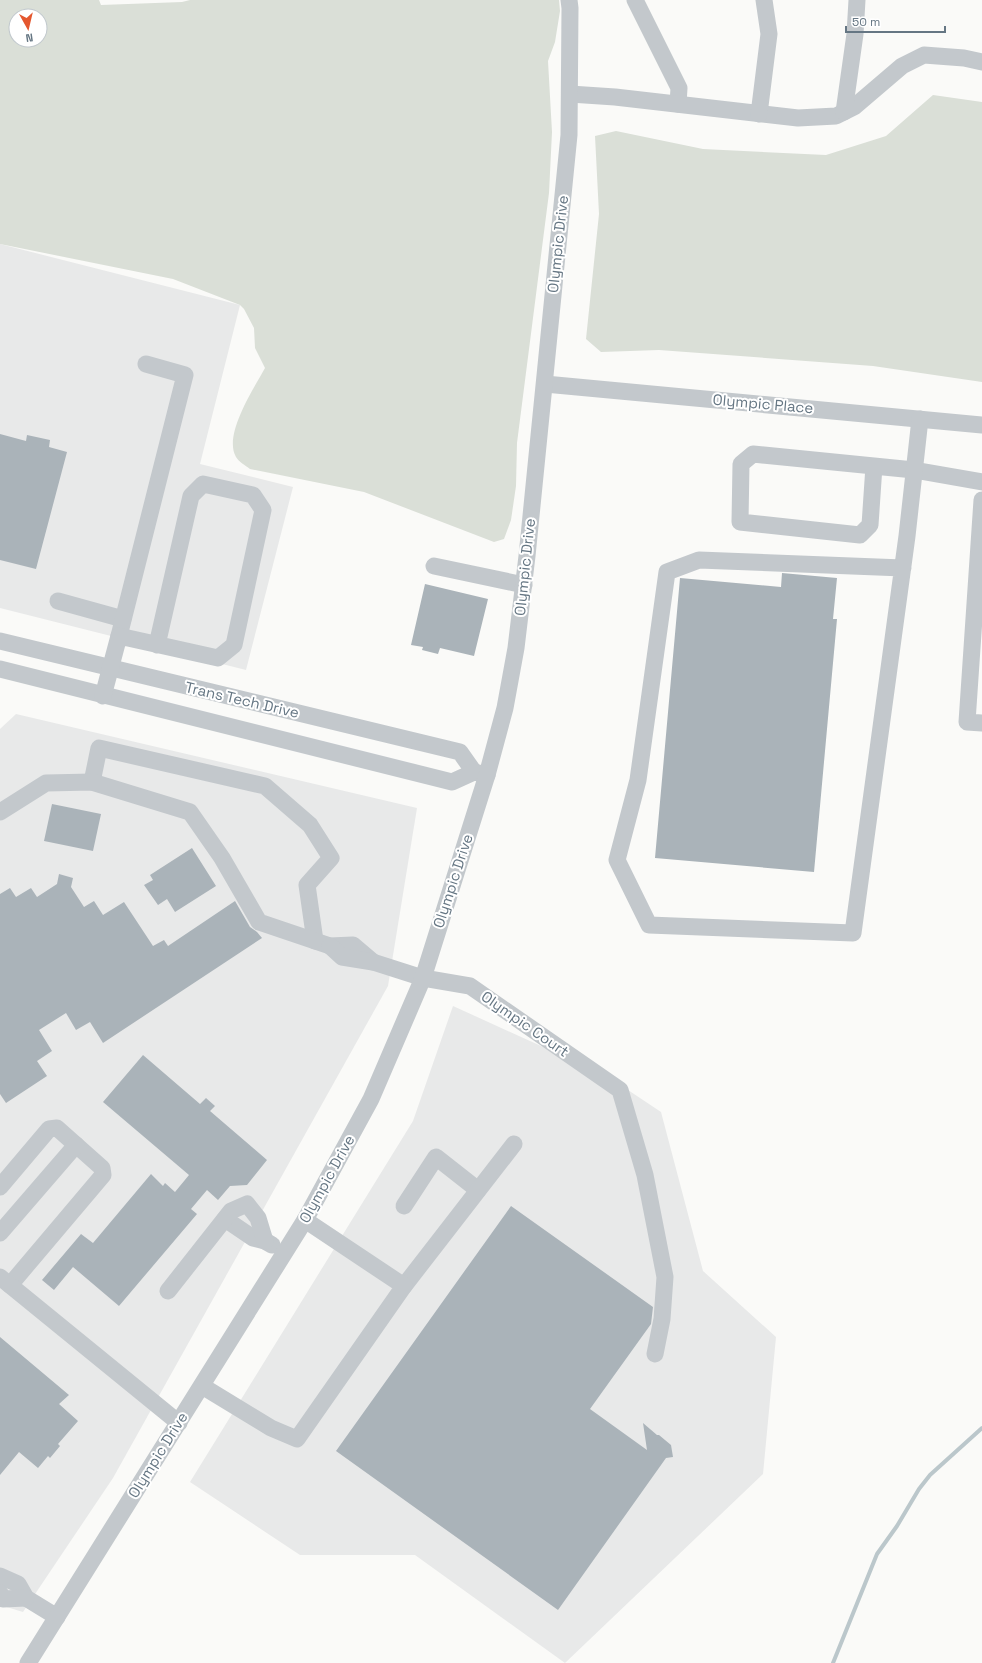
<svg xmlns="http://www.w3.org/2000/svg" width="982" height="1663" font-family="'Space Grotesk',sans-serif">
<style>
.built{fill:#e8e9e9}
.green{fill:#dadfd7;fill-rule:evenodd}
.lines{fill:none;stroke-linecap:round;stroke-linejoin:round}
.stream{stroke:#bbc7cb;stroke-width:4}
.building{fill:#aab3b9}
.minor{stroke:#c3c8cc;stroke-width:17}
.labels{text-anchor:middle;stroke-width:4;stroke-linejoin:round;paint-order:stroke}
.street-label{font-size:15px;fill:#657683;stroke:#fff}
</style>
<rect width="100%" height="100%" fill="#fafaf8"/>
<!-- built -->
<g class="built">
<path d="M0,244l240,61 -40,159 93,23 -47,183 -246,-62z"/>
<path d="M16,714l401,94 -29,178 -275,492 -90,134 -23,-7v-876z"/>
<path d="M453,1006l154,70 54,36 42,159 73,66 -13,137 -198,189 -150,-108h-115l-110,-73 223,-361z"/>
</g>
<!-- green -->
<g class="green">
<path d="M0,0h99l2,5 81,-3 8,-2h369l1,11 -5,31 -7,19 4,71 -3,61 -32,250 -1,43 -5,34 -7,19 -10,3 -130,-50 -114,-23c-5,-4 -11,-7 -14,-12 -13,-22 18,-69 29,-89l-10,-20 -1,-20 -10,-19 -4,-4 -67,-26 -173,-35zM16,16h24v24h-24z"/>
<path d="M933,95l49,7v280l-109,-16 -214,-16 -58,2 -15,-13 13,-125 -4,-78 21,-5 87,18 123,6 60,-19z"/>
</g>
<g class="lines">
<!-- stream -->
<path class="stream" d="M833,1663l44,-109 20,-28 22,-37 11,-14 52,-47"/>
</g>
<!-- building -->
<g class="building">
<path d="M0,434l26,7 1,-6 23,5 -1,7 18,5 -31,117 -36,-9z"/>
<path d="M782,573l55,5 -4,41h4l-23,253 -159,-14 25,-280 101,9z"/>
<path d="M425,584l63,15 -14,57 -34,-8 -2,6 -16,-4 1,-3 -12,-2z"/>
<path d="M52,804l49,10 -8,37 -49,-10z"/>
<path d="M192,848l24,38 -41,26 -8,-13 -9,6 -14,-20 9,-5 -3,-5z"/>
<path d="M59,874l14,4 -2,9 13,20 10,-6 9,14 21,-13 29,44 11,-6 4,6 67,-45 15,26 7,5 5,6 -159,105 -13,-21 -14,8 -10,-17 -27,17 13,21 -15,10 10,15 -41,27 -6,-9v-200l10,-6 6,9 15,-9 6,9 20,-13z"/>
<path d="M143,1055l57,49 6,-6 9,8 -5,5 57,49 -20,25 -17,1 -12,14 -11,-10 -16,19 6,5 -78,92 -46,-39 -19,23 -12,-10 39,-46 12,9 58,-69 12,12 2,-3 10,9 14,-17 -86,-73z"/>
<path d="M511,1206l142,101 -2,17 -61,85 57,41 -4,-27 14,12h2l12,10 2,12 -7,1 -108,152 -222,-159z"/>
<path d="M0,1337l69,58 -10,9 19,17 -20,23 2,2 -10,12 -2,-2 -10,12 -19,-16 -19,23z"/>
</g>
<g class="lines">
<!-- minor -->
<g class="minor">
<path d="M635,0l44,88 -1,16"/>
<path d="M570,94l45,3 183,21 38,-2 18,-9 48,-41 22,-11 40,3 18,4"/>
<path d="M844,112l11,-78 2,-34"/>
<path d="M759,114l10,-80 -5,-34"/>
<path d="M545,384l437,41"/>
<path d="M874,466l-4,59 -10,10 -120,-13 1,-58 12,-10 161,16 68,12"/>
<path d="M982,500l-15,222 15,1"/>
<path d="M434,566l90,19"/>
<path d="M903,568l-204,-8 -32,12 -29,208 -21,80 32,65 204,8 54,-397 13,-117"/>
<path d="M58,601l65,18"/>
<path d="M119,636l66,-261 -39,-11"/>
<path d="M0,641l460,111 14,20"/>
<path d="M0,669l452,113 22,-10 13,3"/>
<path d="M103,696l16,-60 99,22 16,-13 29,-135 -10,-15 -50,-11 -12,12 -34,149"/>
<path d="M92,782l7,-34 166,38 45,39 21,33 -24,27 8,56"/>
<path d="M0,812l46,-29 46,-1 98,30 32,46 37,64 71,24 23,-1 20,17"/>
<path d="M330,946l12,11 31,5 50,16 47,8 150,104 25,85 20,102 -3,42 -7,35"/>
<path d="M0,1187l49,-58 8,-1 45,40 1,7 -93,110"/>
<path d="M404,1206l32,-49 42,33"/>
<path d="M225,1219l28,19 12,3 7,4"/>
<path d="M0,1233l76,-88"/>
<path d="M0,1277l179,146"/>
<path d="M404,1286l110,-142"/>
<path d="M168,1291l63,-80 16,-7 11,14 7,23"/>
<path d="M202,1386l69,42 26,11 107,-153 -99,-66"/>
<path d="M0,1576l18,8 8,14 31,19"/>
<path d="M0,1593l3,6 23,-1"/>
<path d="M28,1663l277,-443 66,-121 52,-121 64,-203 18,-67 11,-60 11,-92 42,-421 1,-127 -1,-8"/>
</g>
</g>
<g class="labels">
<!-- street labels -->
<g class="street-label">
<text transform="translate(558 244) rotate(-84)" y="5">Olympic Drive</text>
<text transform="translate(763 404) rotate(5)" y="5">Olympic Place</text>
<text transform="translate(525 567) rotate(-84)" y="5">Olympic Drive</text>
<text transform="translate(242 700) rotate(13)" y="5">Trans Tech Drive</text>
<text transform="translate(453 881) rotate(-72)" y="5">Olympic Drive</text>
<text transform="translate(525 1024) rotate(35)" y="5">Olympic Court</text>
<text transform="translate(327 1179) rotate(-61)" y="5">Olympic Drive</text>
<text transform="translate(158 1455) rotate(-58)" y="5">Olympic Drive</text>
</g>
</g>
<!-- north arrow -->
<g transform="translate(28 28) rotate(172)"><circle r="19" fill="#ffffff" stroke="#c1c8cd"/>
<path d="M0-3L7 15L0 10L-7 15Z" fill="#e4572e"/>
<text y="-6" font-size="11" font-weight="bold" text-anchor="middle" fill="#657683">N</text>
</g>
<!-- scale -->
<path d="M846 26v6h99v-6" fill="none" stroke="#657683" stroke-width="2"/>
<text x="852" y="26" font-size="12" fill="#657683" stroke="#ffffff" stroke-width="3" paint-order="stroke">50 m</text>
</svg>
